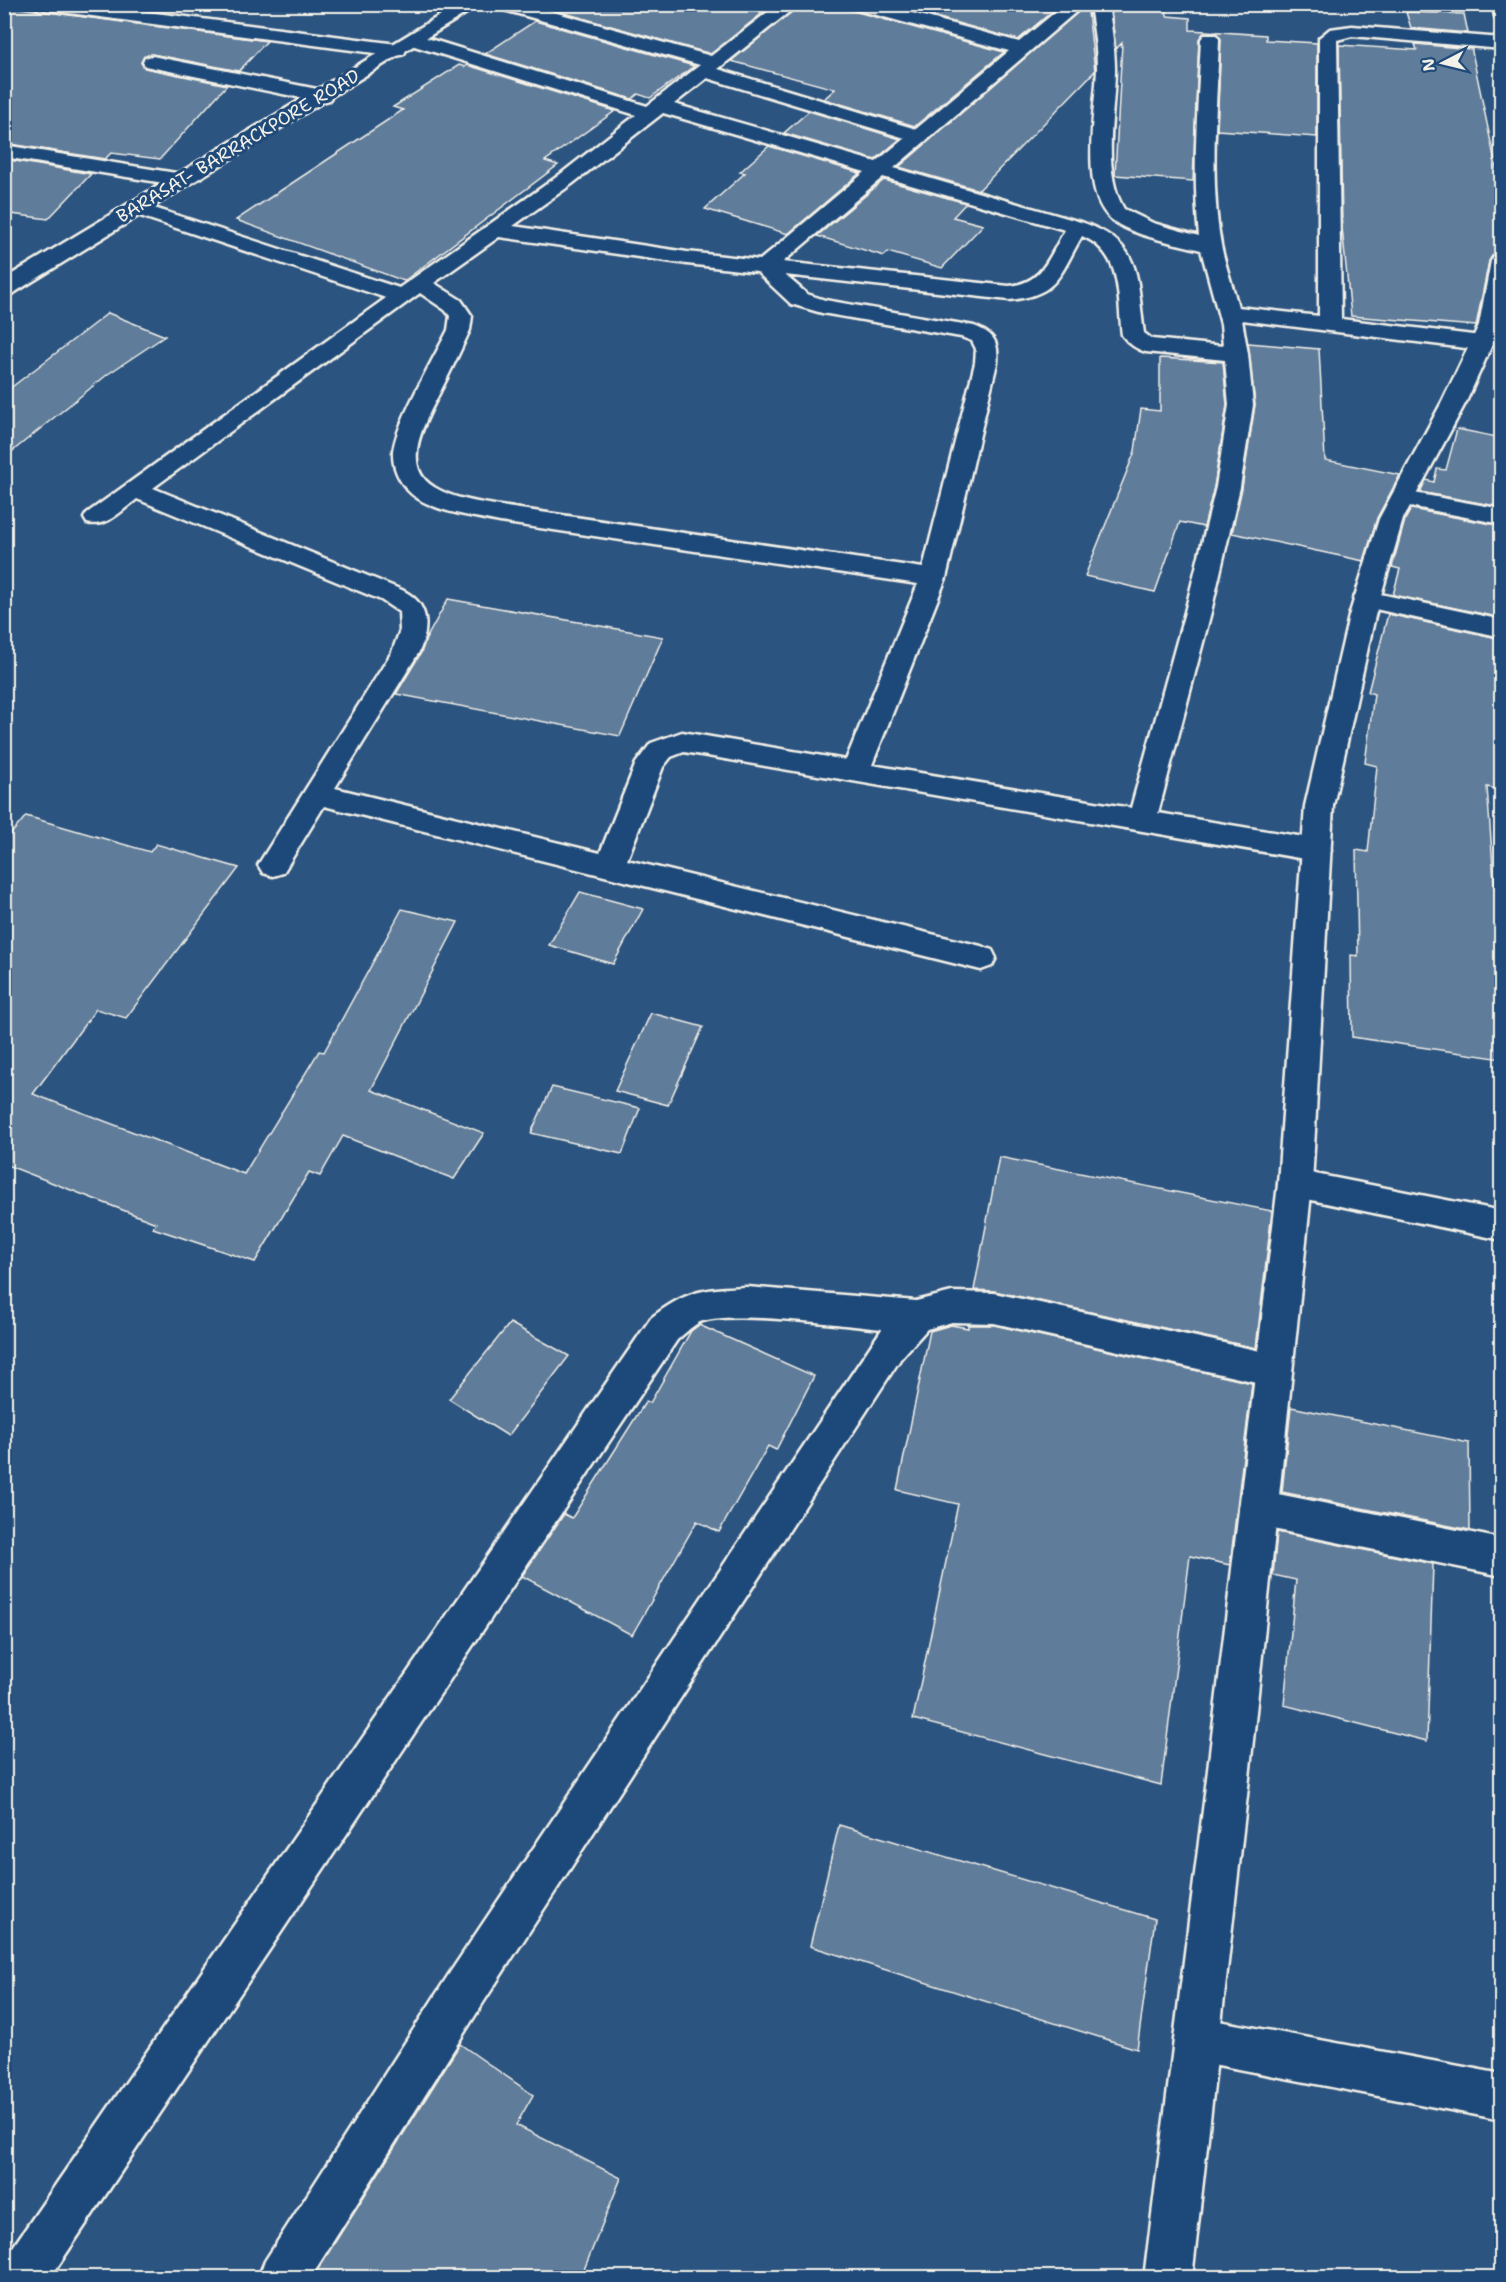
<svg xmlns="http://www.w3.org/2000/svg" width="1506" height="2282" font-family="'Shantell Sans',sans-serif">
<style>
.building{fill:#5e7b9a;stroke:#f4f1e8;stroke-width:1.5}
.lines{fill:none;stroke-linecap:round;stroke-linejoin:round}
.lane-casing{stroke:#f4f1e8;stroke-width:5}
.street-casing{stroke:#f4f1e8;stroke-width:5}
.secondary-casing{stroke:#f4f1e8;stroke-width:5}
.primary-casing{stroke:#f4f1e8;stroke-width:5}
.lane{fill:#1f4a7a;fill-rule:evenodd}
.street{fill:#1f4a7a;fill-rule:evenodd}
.secondary{fill:#1f4a7a;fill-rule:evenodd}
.primary{fill:#1f4a7a;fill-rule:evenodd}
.labels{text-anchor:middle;stroke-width:6;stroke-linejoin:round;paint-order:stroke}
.far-street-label{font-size:18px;fill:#f4f1e8;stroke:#1f4a7a}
</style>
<rect width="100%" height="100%" fill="#2c5481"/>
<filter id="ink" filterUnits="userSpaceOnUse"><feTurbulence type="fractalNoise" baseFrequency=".0167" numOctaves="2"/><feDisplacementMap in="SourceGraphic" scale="12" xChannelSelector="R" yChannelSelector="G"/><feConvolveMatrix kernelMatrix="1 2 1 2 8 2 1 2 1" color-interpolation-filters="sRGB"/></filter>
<g filter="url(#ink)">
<!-- building -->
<g class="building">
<path d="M561,4h213l-63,50 -158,-44z"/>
<path d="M801,4h45l4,6 154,42 -89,74 -91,-27 11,-10 -104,-28z"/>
<path d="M889,4h172l-43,36z"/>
<path d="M1087,4l8,67 -116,119 -80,-23z"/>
<path d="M1110,4h56l1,12 23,2v12l76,5v5l51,3v94l-100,-7 4,-91 -5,-6h-12l-5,6 -6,142 -78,-6 7,-132 -6,6z"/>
<path d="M4,5l35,6 228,30 -28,30 -87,-17 -8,2 -3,7 4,5 82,17 -67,74 -49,-6 -6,6 -101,-16z"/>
<path d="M1406,12l58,2 4,19 -57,-5z"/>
<path d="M535,21l159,45 -44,32 -12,-4 -6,5 -147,-45z"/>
<path d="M1415,44l57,5v3l30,143v58l-8,1 -5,7 -13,65 -125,-10 -9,-89 -3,-182 78,5z"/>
<path d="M459,65l6,2 2,-2 148,46 -70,50 13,4 -154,116 -168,-61 167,-110 -10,-3z"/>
<path d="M809,111l91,28 -25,21 -91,-27z"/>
<path d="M769,146l91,27 -72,61 -83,-25 40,-36 -5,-1z"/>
<path d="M4,159l87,15 -43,45 -44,-6z"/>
<path d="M884,180l82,23 -13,14 30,8 -41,43 -54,-16 -4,4 -67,-20z"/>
<path d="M108,313l57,23 -57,38 -104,84v-65z"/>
<path d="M1248,343l71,6 6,111 75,15 -23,43 -13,43 -132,-28 10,-45 13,-83z"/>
<path d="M1160,358l63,4 4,43 -13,82 -10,40 -24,-5 -25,70 -70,-16 50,-125 6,-42 19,2z"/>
<path d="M1457,429l45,9v69l-82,-15 6,-12 8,2 3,-13 9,1z"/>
<path d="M1411,509l91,17v92l-109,-23 7,-26 -8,-2 13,-47z"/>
<path d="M448,599l215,38 -43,99 -224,-42 25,-41 5,-14z"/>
<path d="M1388,614l114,25v151l-15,-3 13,172h-3l5,59v41l-150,-22 -1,-82 7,1 -2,-106 12,2 9,-86 -12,-3 9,-69 -6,-2z"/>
<path d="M26,816l124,36 6,-8 83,24 -113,150 -30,-9 -63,85 211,80 75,-123 5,1 78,-143 56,13 -87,168 113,43 -30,46 -111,-43 -23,40 -11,-4 -54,90 -102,-34 3,-5 -152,-59v-322z"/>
<path d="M580,892l63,17 -30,55 -64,-19z"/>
<path d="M651,1013l52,14 -35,78 -53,-14z"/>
<path d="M552,1087l88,21 -18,46 -91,-21z"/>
<path d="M999,1157l273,54 -16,137 -262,-57 -20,-1z"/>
<path d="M510,1323l59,33 -61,80 -59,-37z"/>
<path d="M699,1325l115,51 -38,74 -8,-4 -49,86 -22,-11 -65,114 -110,-59 42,-62 8,4 74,-117 4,2 41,-72z"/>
<path d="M951,1325l17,3v-3h26l258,58 -22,182 -40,-9 -29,229 -248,-66 45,-215 -61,-14 33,-159z"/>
<path d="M1291,1407l178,36 1,87 -188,-38z"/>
<path d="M1277,1532l156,32 -6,177 -143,-36 12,-125 -23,-5z"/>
<path d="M839,1825l316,94 -18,130 -327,-103z"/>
<path d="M460,2044l73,51 -17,30 105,53 -40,99h-268z"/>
</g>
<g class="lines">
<defs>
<path id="lane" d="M152,56l170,34 7,2 3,4 -3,4 -7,2 -177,-36 -2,-4 2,-4z"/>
<g id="street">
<path d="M30,4h55l312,40 7,2 2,4 -2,4 -7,2 -358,-47z"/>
<path d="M494,4h31l186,52 67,-52h21l-81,65 198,60 93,-78 -158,-43 -3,-4h31l140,38 46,-38h20l-191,164 190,55c60,22 52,55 60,110l8,6 71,7 -2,-22 -20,-74c-25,-7 -70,-14 -90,-31 -33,-28 -15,-112 -14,-151 0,-21 -4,-42 -7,-64h18c3,22 7,43 7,65 0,42 -14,102 9,140l29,14 46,13c-7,-65 -1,-132 2,-197l3,-4h12l3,4c-2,67 -10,139 2,206 4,20 12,41 17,62l81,9v-278l11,-9 22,-3 150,12v11l-150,-13 -15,4 4,279 140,17 8,2 3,5 -3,5 -8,2 -239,-30 6,34 5,51 -13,82 -29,125 -53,201 158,26 10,4 5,7 -5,7 -10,4 -632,-109 -13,5 -8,10 -36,93 354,86 11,4 4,8 -4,8 -11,4 -657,-164 -41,67 -10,3 -10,-3 -5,-8 5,-8 129,-205 8,-22 -1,-18 -18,-12 -244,-101c-15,11 -30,29 -50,24l-3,-5 3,-5 299,-215 -258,-86 -3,-4 3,-4 7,-2 7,2 257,84 159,-112 78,-61 -228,-71 -3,-4 3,-4h12l227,70 53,-41 -203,-57zM707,78l198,60 -29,24 -202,-58zM663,113l202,59 -105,88 -73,-8 -174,-26 59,-42zM883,177l182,53c-16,27 -22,53 -56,56l-226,-24zM1082,236c42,18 35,61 40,99 6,8 14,14 24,17l79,8 4,45 -13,82 -31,125 -54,196 -259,-43 74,-187 51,-215c2,-22 -3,-29 -23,-37l-149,-26 -18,-6 -22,-19 224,25c50,-5 50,-25 73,-64zM499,237l188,27 70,8 34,32 31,9 139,24 11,4 4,8 -1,14 -52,205 -423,-62c-22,-4 -47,-7 -66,-19 -37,-22 -5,-72 8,-99 10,-19 19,-39 28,-58l2,-14 -11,-16 -27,-17zM420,293l25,17 5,6 -2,14c-14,28 -55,98 -55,125 0,16 10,34 24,43 23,15 56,18 83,24l418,62 -72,176 -164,-28 -31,11 -15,20 -36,90 -265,-65 84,-136c11,-25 10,-49 -17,-62l-249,-102z"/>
<path d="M4,145l178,29 7,2 3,4 -3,4 -7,2 -178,-29z"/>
<path d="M1403,491l99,18v15l-108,-21 -3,-5 3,-5z"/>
<path d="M1366,591l136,29v17l-145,-32 -4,-6 4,-6z"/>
<path d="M1295,1170l207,41v29l-219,-46 -5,-10 5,-10z"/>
<path d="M747,1287l169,14 36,-9 42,1 280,61 13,5 5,11 -5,11 -13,5 -280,-63 -42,-1 -25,7 -26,29 -418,645 -173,275h-52l7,-17 186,-290 431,-642c-35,-3 -158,-20 -184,-6 -7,4 -15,12 -21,17l-627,938h-46v-18l647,-942c36,-28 52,-29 96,-31z"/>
<path d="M1258,1490l244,49v37l-244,-50 -13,-5 -6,-13 6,-13z"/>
<path d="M1197,2017l305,57v46l-305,-59 -16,-6 -6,-16 6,-16z"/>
</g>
<g id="secondary">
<path d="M1492,4h10v17l-6,-1z"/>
<path d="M1502,255l-1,70 -35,77 -63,117 -28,97 -42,190 -21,378 -63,594 -57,500h-48l63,-500 71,-594 27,-378 44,-190 30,-97 63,-117 37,-77 12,-64 3,-5z"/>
</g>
<path id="primary" d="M459,4h22l-469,290 -8,1v-16z"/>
</defs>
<!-- lane casing -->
<use href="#lane" class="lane-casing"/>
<!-- street casing -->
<use href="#street" class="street-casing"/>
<!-- secondary casing -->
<use href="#secondary" class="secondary-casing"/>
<!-- primary casing -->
<use href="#primary" class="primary-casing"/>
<!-- lane -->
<use href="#lane" class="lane"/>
<!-- street -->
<use href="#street" class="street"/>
<!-- secondary -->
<use href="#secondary" class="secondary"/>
<!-- primary -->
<use href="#primary" class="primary"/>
</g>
</g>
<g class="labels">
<!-- far-street labels -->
<g class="far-street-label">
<text transform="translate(238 146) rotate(-31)" y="6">BARASAT- BARRACKPORE ROAD</text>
</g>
</g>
<!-- margin -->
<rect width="1506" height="2282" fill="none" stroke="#1f4a7a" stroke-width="24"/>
<rect x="12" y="12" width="1482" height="2258" fill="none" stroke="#f4f1e8" stroke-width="2" filter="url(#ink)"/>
<!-- north arrow -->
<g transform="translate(1443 63) rotate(263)" stroke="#1f4a7a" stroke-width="4.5" paint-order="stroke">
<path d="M0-4.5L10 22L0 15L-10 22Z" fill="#f4f1e8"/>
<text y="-9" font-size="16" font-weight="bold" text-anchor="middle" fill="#f4f1e8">N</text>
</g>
</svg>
